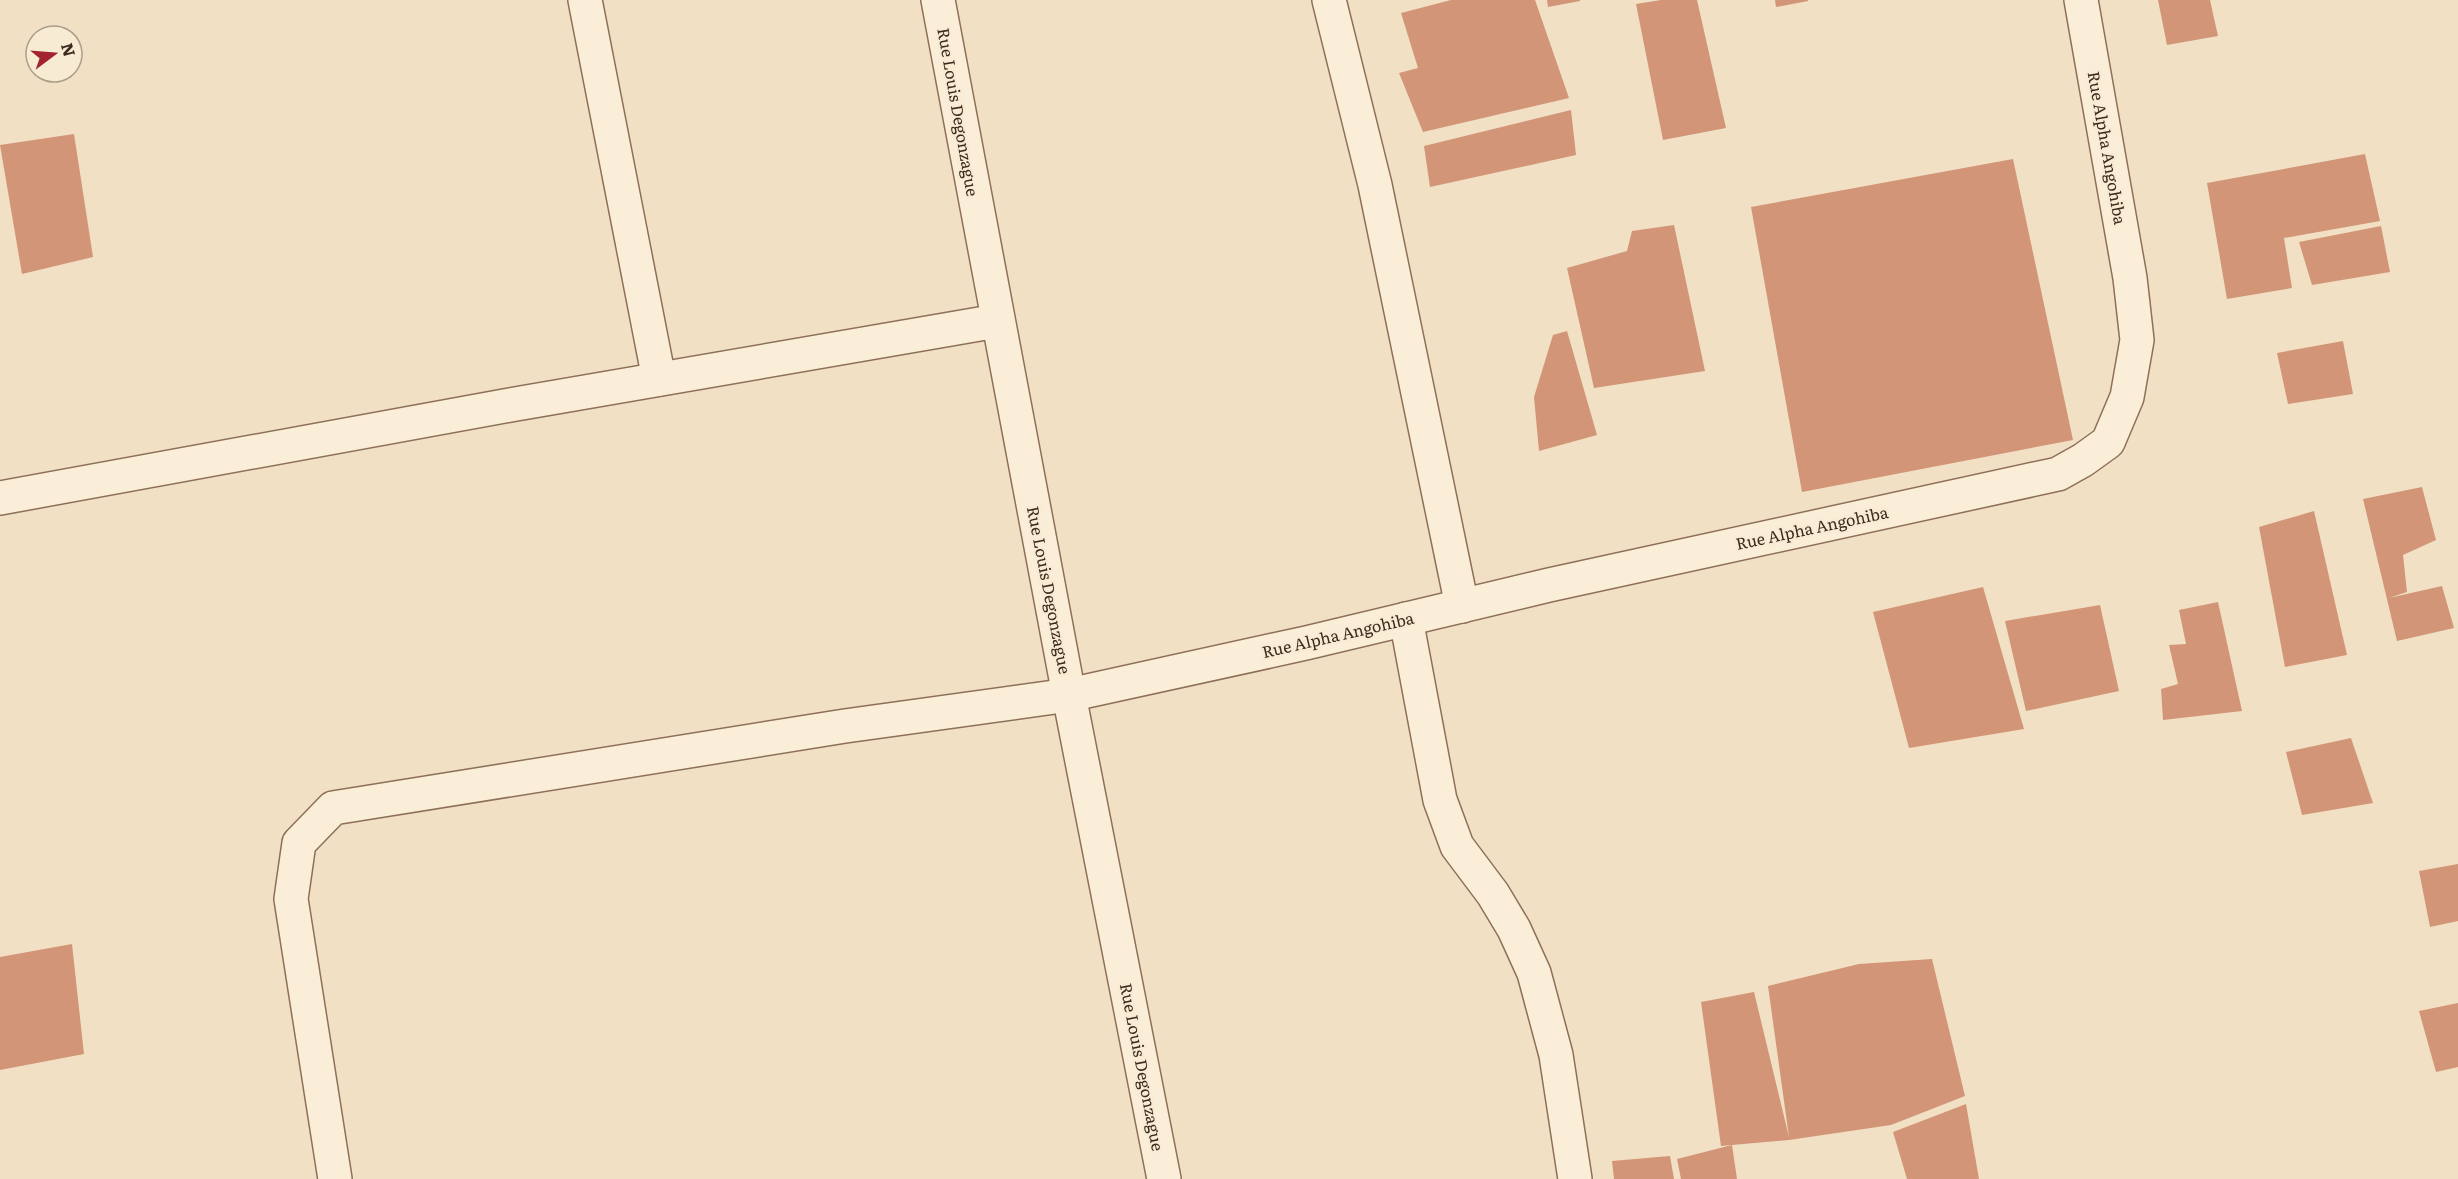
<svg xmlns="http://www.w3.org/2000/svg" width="2458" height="1179" font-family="Literata,serif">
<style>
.building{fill:#d29577}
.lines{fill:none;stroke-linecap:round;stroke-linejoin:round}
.minor-casing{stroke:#8e7059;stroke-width:36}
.minor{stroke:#fbeed8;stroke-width:33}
.labels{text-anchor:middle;stroke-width:5;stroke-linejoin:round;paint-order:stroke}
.street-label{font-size:16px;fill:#3d2a1e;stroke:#f8ebd4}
</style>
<rect width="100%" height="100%" fill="#f1e0c4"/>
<!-- building -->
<g class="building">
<path d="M1451,0h84l34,98 -146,34 -24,-59 19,-5 -17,-55z"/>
<path d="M1547,0h33v1l-32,6z"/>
<path d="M1661,0h36l29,128 -63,12 -27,-136z"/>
<path d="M1775,0h33v1l-32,6z"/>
<path d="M2158,0h52l8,36 -51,9z"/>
<path d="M1571,110l5,45 -146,32 -6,-41z"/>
<path d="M74,134l19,123 -71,17 -22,-129z"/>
<path d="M2365,154l15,67 -96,17 8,50 -65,11 -20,-116z"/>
<path d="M2013,159l60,281 -271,52 -51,-285z"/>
<path d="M1674,225l31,146 -111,17 -27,-120 60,-17 5,-20z"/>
<path d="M2381,226l9,46 -78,13 -13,-43z"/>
<path d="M1567,331l30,104 -58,16 -5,-54 19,-62z"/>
<path d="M2343,341l10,53 -65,10 -11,-51z"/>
<path d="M2422,487l14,53 -33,15 4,37 -18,6 53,-12 12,42 -57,13 -34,-142z"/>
<path d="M2314,511l33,144 -62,12 -26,-140z"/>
<path d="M1983,587l41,142 -115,19 -36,-136z"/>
<path d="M2218,602l24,109 -79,9 -2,-31 17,-5 -9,-39 17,-1 -7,-34z"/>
<path d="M2100,605l19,86 -93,20 -21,-90z"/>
<path d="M2351,738l22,65 -71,12 -16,-63z"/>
<path d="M2458,864v57l-28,6 -11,-56z"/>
<path d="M72,944l12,110 -84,16v-113z"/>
<path d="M1932,959l33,137 -74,29 -102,15 -57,5 5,34h-56l-4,-20 55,-14 -11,1 -20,-144 53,-10 35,145 -21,-151 91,-22z"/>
<path d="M2458,1003v64l-22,5 -17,-61z"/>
<path d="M1966,1104l13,75h-72l-14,-47z"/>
<path d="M1670,1156l4,23h-60l-2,-18z"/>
</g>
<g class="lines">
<defs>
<g id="minor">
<path d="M585,0l74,379"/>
<path d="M938,0l131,695 95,484"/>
<path d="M1329,0l46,185 87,421"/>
<path d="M0,498l510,-93 487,-84"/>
<path d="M1406,619l34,181 17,46 36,48 21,35 20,44 22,82 19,124"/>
<path d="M335,1179l-44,-280 8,-56 34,-35 512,-82 224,-31 237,-52 243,-58 509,-111 25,-14 25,-18 19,-45 10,-57 -7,-62 -49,-278"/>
</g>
</defs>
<!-- minor casing -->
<use href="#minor" class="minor-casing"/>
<!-- minor -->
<use href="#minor" class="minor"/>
</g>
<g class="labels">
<!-- street labels -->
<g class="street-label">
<text transform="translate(958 112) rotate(80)" y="6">Rue Louis Degonzague</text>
<text transform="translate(2107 148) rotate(80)" y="6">Rue Alpha Angohiba</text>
<text transform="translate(1812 528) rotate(-12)" y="6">Rue Alpha Angohiba</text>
<text transform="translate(1049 590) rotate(79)" y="6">Rue Louis Degonzague</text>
<text transform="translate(1338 635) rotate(-13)" y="6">Rue Alpha Angohiba</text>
<text transform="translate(1142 1067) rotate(79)" y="6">Rue Louis Degonzague</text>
</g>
</g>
<!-- north arrow -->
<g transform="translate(54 54) rotate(74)"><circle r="28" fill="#f8ebd4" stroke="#ad9e8b" stroke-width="1.5"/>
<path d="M0-4.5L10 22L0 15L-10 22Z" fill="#a22430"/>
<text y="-9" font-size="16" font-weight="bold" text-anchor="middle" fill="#3d2a1e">N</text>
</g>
</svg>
